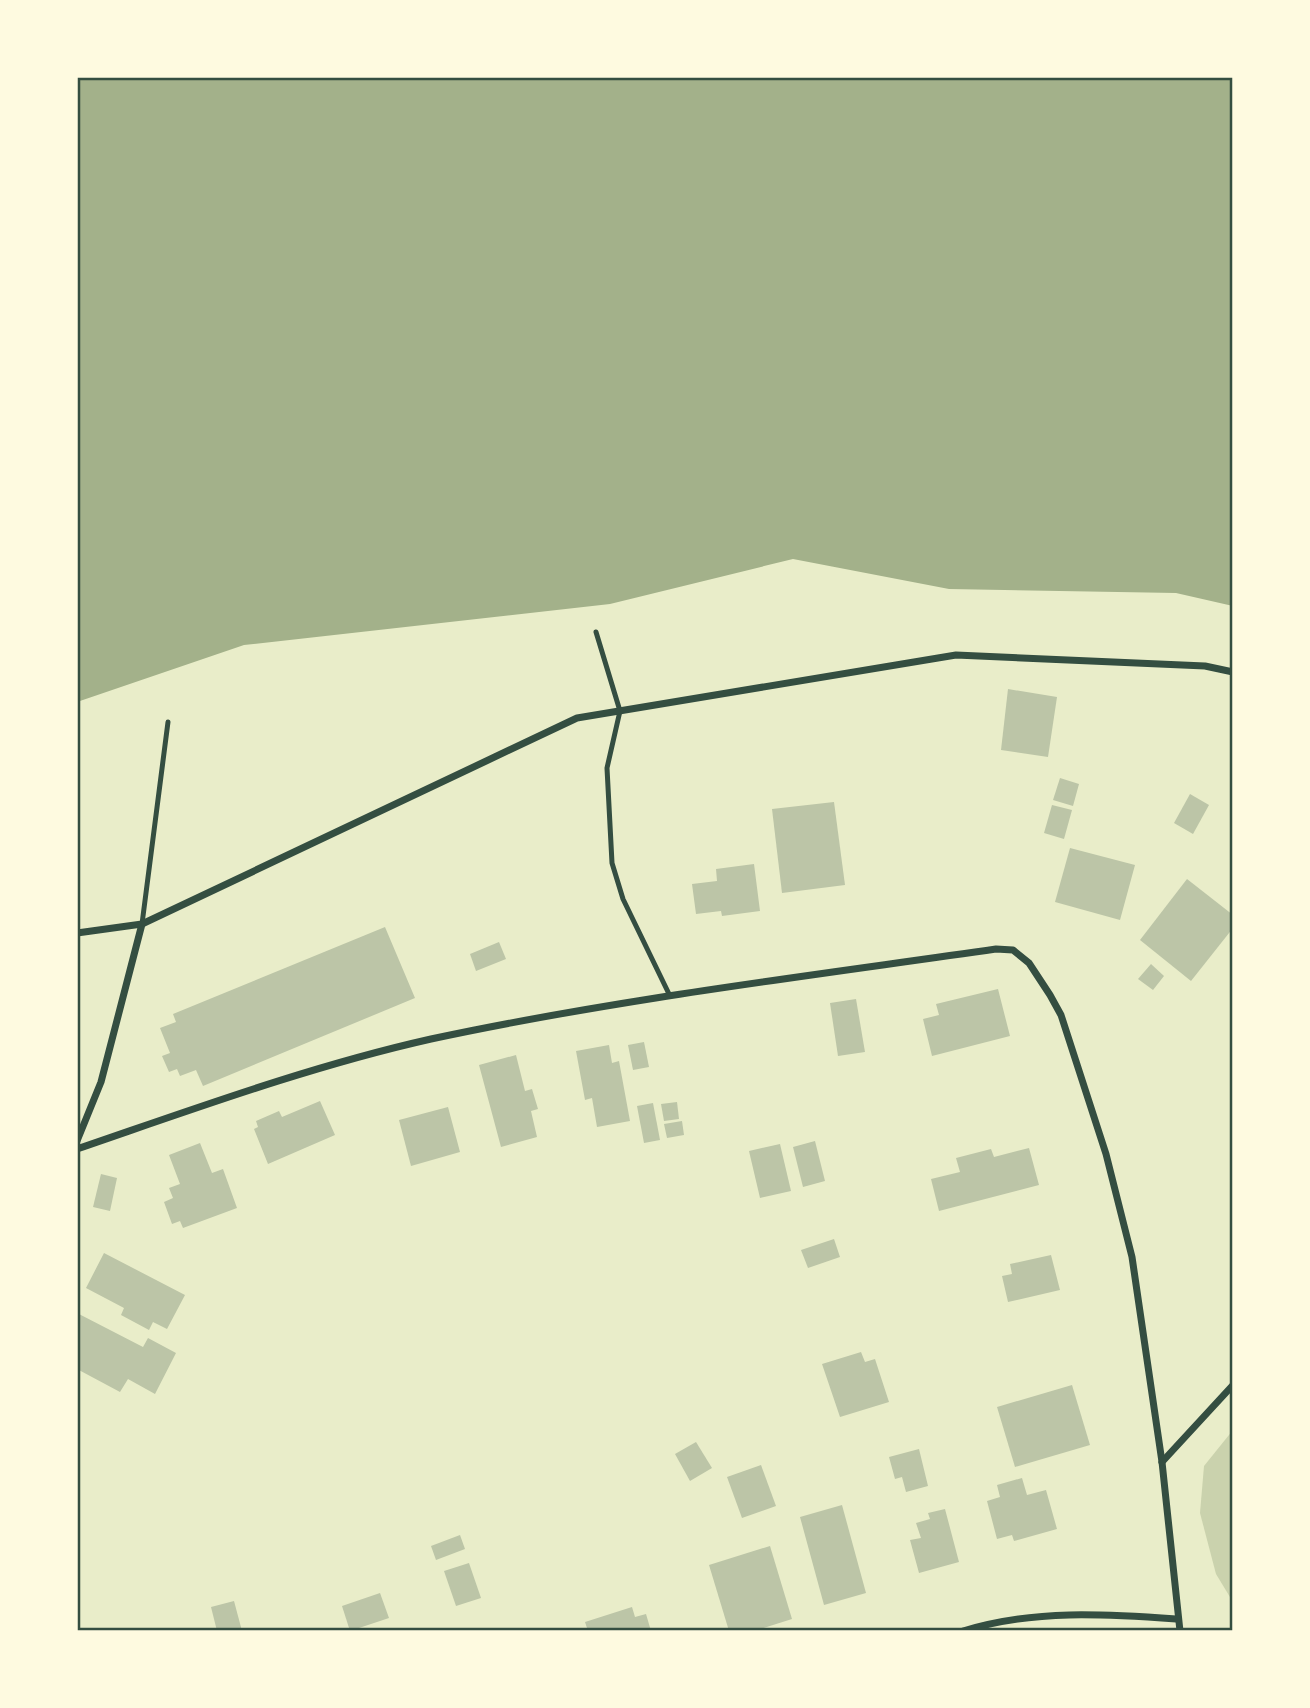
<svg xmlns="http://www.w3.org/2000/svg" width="1310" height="1708" font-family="'PT Sans Narrow',sans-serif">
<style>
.green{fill:#cad2ad}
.water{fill:#a3b18a}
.building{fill:#bcc5a7}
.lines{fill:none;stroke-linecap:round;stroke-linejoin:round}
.service{stroke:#344e41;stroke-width:5}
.minor{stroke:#344e41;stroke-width:7}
.neatline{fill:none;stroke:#344e41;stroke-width:2.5}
</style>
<rect width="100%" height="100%" fill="#e9edc9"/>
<!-- green -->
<path class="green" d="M1233,1430v172l-17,-28 -16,-61 4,-47z"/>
<!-- water -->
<path class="water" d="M77,77h1156v529l-57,-13 -227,-4 -156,-30 -183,45 -366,41 -167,57z"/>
<!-- building -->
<g class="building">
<path d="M1008,689l49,8 -9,60 -47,-7z"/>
<path d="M1060,778l19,6 -6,22 -20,-6z"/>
<path d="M1190,794l19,11 -16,29 -19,-11z"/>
<path d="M834,802l11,83 -63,8 -10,-84z"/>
<path d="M1052,805l20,5 -8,29 -20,-6z"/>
<path d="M1070,848l65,17 -15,55 -65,-18z"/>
<path d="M754,864l6,47 -38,5 -1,-5 -25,3 -4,-30 25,-3 -1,-12z"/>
<path d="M1187,879l46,36v13l-42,53 -51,-41z"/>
<path d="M385,927l30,71 -212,88 -7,-16 -16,6 -3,-7 -8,3 -7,-16 8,-3 -10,-25 16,-6 -3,-8z"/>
<path d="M499,942l7,17 -30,12 -6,-17z"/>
<path d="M1151,964l13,12 -11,14 -15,-11z"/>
<path d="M998,989l12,47 -78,20 -9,-37 16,-4 -3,-11z"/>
<path d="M856,999l9,53 -27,4 -8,-53z"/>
<path d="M644,1042l5,25 -16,3 -5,-25z"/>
<path d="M609,1045l3,18 7,-2 11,60 -33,6 -5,-29 -7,2 -9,-49z"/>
<path d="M516,1055l9,36 7,-2 6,20 -7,2 6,26 -36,10 -22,-82z"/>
<path d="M320,1101l15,34 -67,29 -14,-35 4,-2 -2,-6 23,-10 3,6z"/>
<path d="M677,1102l2,17 -15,2 -3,-17z"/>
<path d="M653,1103l7,37 -16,3 -7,-37z"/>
<path d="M448,1107l12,45 -49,14 -12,-46z"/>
<path d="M682,1121l2,14 -17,3 -3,-14z"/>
<path d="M815,1141l10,40 -22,6 -10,-40z"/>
<path d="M200,1143l12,30 11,-4 14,39 -54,20 -3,-7 -8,3 -8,-22 9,-4 -4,-10 11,-4 -11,-29z"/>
<path d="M780,1144l11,47 -31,7 -11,-47z"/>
<path d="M1029,1148l10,37 -100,26 -8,-32 29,-7 -4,-14 35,-9 3,8z"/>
<path d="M101,1174l16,4 -7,33 -17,-4z"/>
<path d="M834,1239l6,18 -32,11 -7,-18z"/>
<path d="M104,1253l81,42 -18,34 -14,-7 -4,8 -28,-15 3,-7 -38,-20z"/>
<path d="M1051,1255l9,35 -52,12 -6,-26 10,-2 -2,-10z"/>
<path d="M77,1313l66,34 5,-9 28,15 -21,41 -27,-15 -8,13 -43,-23z"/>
<path d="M861,1352l4,10 10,-3 14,43 -49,15 -18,-53z"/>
<path d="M1072,1385l18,60 -75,22 -18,-60z"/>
<path d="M696,1442l16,26 -22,13 -15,-27z"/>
<path d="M919,1449l9,37 -22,6 -4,-15 -7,2 -6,-22z"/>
<path d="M761,1465l15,41 -34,12 -15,-41z"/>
<path d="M1022,1478l5,17 19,-5 11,39 -43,12 -2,-6 -15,4 -10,-38 13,-4 -3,-12z"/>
<path d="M842,1505l24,88 -42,12 -24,-88z"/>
<path d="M945,1509l14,53 -40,11 -9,-33 11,-2 -5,-15 14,-4 -2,-6z"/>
<path d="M460,1535l5,14 -29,11 -5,-14z"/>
<path d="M770,1546l22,73 -38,12h-25l-20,-66z"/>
<path d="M469,1563l12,35 -25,8 -12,-35z"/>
<path d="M380,1593l9,25 -39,13 -8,-25z"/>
<path d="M234,1601l8,30h-25l-6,-24z"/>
<path d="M632,1607l3,10 11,-3 5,17h-63l-3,-9z"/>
</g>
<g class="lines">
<!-- service -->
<g class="service">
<path d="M596,632l24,79 -13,57 5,95 11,36 47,97"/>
<path d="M142,924l26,-202"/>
</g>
<!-- minor -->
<g class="minor">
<path d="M77,933l65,-9 435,-206 379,-63 249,11 28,6"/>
<path d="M77,1141l24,-59 41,-158"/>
<path d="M77,1149c117,-40 234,-83 354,-110 187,-40 377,-63 565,-90l17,1 16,13 21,32 11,20 45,139 26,103 30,205 18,169"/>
<path d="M1162,1462l71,-77"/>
<path d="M963,1631c72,-22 142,-17 215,-12"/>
</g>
</g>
<!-- border -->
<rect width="1310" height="1708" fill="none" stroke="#fefae0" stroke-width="158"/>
<rect x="79" y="79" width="1152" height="1550" class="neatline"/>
</svg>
